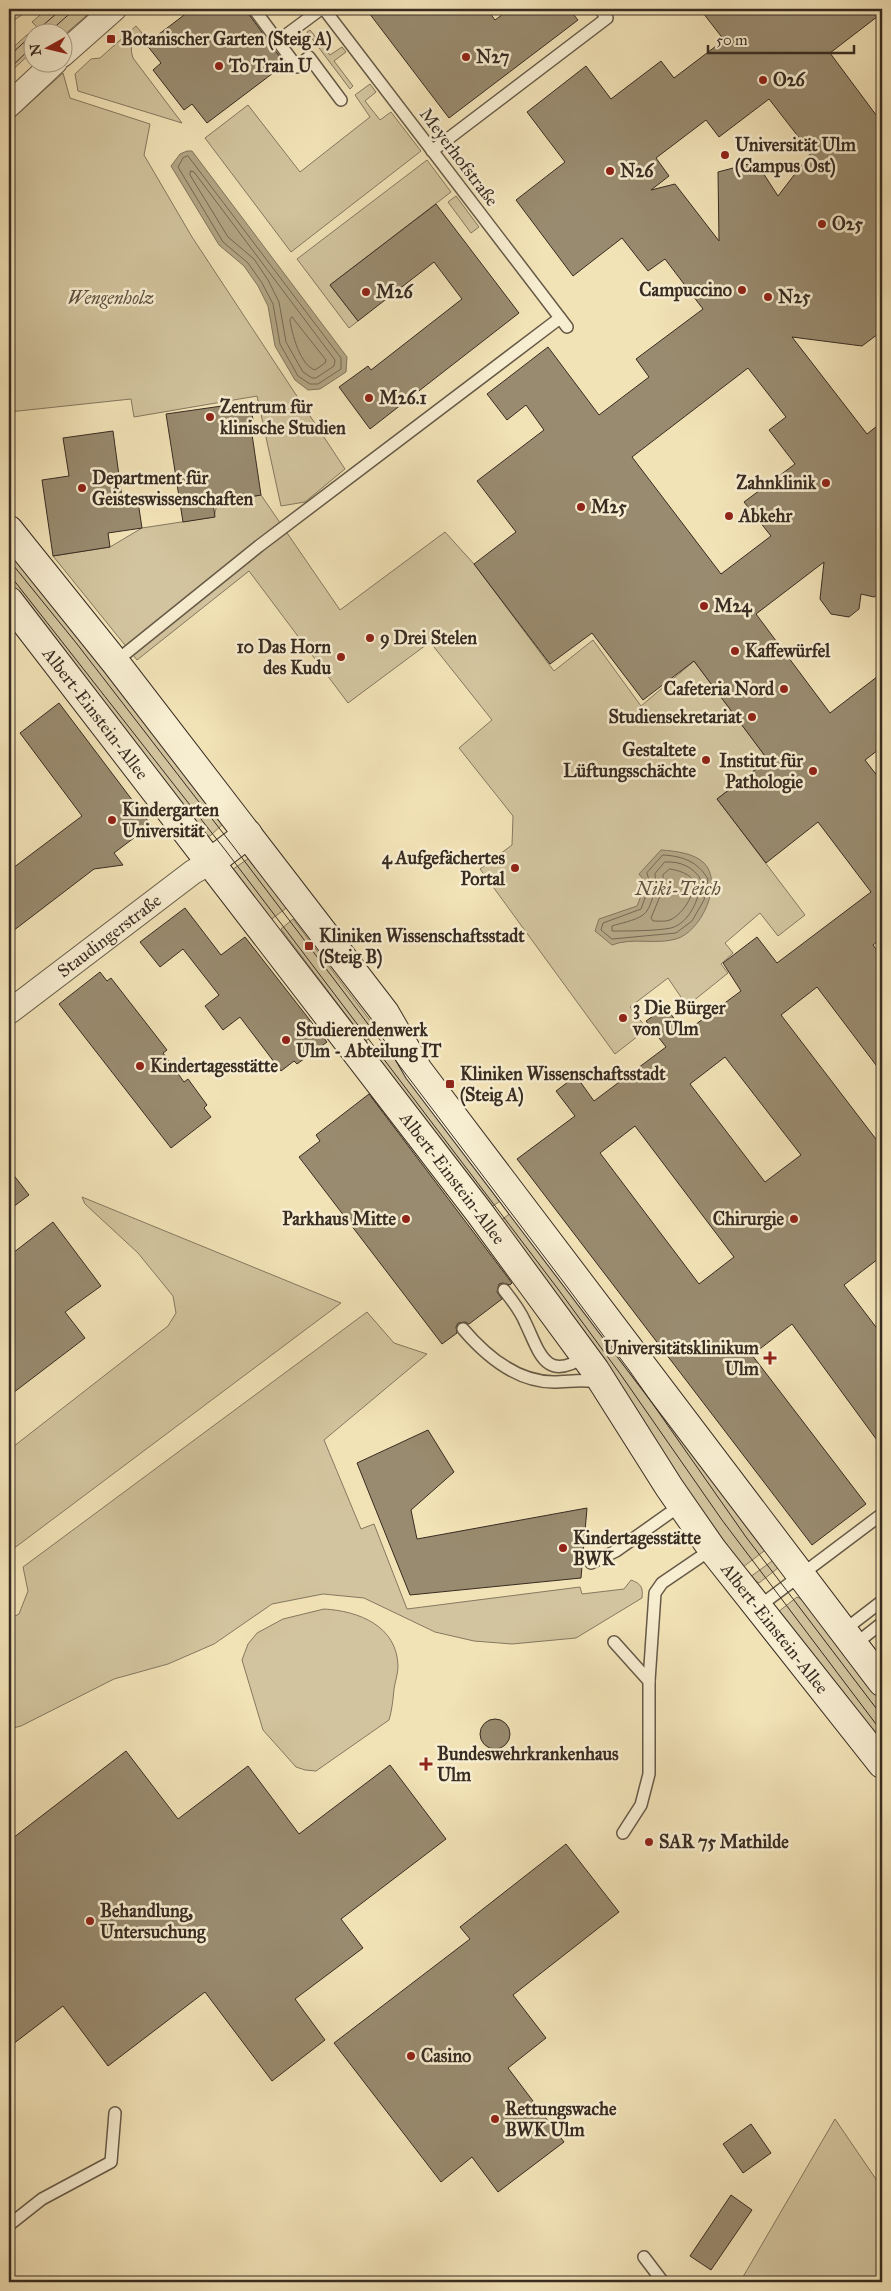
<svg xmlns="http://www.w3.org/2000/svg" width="891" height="2291" font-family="'IM FELL Great Primer',serif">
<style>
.green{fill:#d2c49e;stroke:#857860}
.water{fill:#b3a584;stroke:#82755d}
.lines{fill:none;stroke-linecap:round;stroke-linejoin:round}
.shore{stroke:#766853;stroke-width:1}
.building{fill:#998b6f;stroke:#382c22;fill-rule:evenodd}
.lane-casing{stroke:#665a47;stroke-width:14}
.street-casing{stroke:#665a47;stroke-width:26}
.secondary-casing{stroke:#382c22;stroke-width:30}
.lane{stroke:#f7edd0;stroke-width:11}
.street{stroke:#f7edd0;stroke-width:24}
.secondary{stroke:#f7edd0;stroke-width:28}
.tram{stroke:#382c22;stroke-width:1}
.poi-dot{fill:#8f2418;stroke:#f7edd0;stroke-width:2}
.labels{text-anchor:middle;stroke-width:5;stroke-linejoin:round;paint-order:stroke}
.poi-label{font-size:18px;font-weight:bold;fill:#382c22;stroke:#f7edd0;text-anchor:start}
.street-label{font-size:18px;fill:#382c22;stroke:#f7edd0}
.park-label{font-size:18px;font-style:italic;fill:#5e5241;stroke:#f7edd0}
.water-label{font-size:19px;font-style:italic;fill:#5d503f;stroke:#f7edd0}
</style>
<rect width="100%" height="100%" fill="#f2e3b7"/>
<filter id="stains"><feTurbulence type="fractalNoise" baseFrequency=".004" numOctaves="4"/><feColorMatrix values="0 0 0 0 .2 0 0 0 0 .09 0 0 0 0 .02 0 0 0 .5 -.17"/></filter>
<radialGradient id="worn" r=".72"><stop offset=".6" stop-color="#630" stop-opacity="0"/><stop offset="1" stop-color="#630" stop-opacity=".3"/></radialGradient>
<!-- green -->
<g class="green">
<path d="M9,9h21l-21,15z"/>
<path d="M47,9h47l-31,27 -1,-4h-20l-10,-10z"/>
<path d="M136,26l6,7c-10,8 -13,13 -9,25l49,65 -104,-32 -3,-17 16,-15 9,-1z"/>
<path d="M310,30l20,25 12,-8 4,5 -12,9 19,25 -3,3 -43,-57z"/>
<path d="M28,34l4,6v12l-23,21v-22z"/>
<path d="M63,73l7,25 80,26 -6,31 48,82 153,232 -40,33 -24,4 -24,-110 -123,21 -3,-18 -122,13v-290z"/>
<path d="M370,84l6,8 -11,9 15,19 11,-8 30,39 -130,101 -86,-114 43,-33 52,67 70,-55 -15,-22z"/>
<path d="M427,160l24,32 -121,93 28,36 -9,7 -52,-69z"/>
<path d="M456,196l23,31 -8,6 -23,-31z"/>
<path d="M261,495l79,115 105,-78 29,32 80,107 39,-31 48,66 53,-45 74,99 -51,39 88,116 -27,21 -18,-23 -35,30 8,10 -12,11 7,9 -41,33 -19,-28 -38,29 17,22 -32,25 -135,-185 32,-24 1,-29 -54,-68 33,-28 -62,-78 -82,61 -99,-132 -112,89 -84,-104 57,-9 32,-19 72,-11 3,-13z"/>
<path d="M9,540l216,282 -15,14h-5l-196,-244z"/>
<path d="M249,858l44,45 -28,21 -33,-54z"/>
<path d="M293,919l85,112 -12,10 -85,-112z"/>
<path d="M392,1035l115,161 -21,15 -121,-155z"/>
<path d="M82,1197l259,106 -332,249v-102l159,-124 8,-13 -3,-17 -35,-43 -53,-49z"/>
<path d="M516,1209l256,336 -29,22 -247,-343z"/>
<path d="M367,1312l27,31 33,11 -103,86 37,89 13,-5 33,85 173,-22 2,7 42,-5 7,-9c11,4 12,8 11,18l-66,40 -64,6 -38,-3 -39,-9 -71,-34 -41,-4 -51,10 -58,40 -46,20 -54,15 -93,47 -12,3v-110l10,-5 9,-23 -5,-24z"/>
<path d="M779,1556l4,8 -24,19 -9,-6z"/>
<path d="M797,1597l6,3 79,92v62l-104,-142z"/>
<path d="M324,1609c35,2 73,17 74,57 0,8 -3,16 -4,23 -1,11 -2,21 -5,31l-73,51 -11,-1 -9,-3 -33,-37 -21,-70 6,-16 9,-11 26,-14z"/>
<path d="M835,2119l47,69v94h-142z"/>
</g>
<!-- water -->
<g class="water">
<path d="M187,151h5l155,206 -1,15 -26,17 -12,1 -13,-10 -20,-34 -7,-40 -10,-20 -14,-20 -25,-21 -48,-79 9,-12z"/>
<path d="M661,850c14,1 33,3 43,13 20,20 -3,69 -28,76 -21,6 -44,-2 -64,6l-17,-14 4,-12 38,-13 9,-23 -7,-9z"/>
</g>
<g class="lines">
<!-- shore -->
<g class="shore">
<path d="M188,156l153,202v11l-23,15h-8l-12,-8 -18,-32 -7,-40 -11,-21 -14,-20 -25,-21 -45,-75 5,-9z"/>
<path d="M191,171l3,1 141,188 -1,6 -18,12h-4l-9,-6 -17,-30 -7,-40 -11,-22 -14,-21 -26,-22 -38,-62z"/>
<path d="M292,317l34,43 -1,3 -10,7c-15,-5 -23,-36 -25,-50z"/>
<path d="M663,855c20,1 35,7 45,24l-4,21 -12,21 -16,12 -64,6 -11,-9 2,-7 38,-14 9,-25 -3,-11z"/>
<path d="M665,862c15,-1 29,5 36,18 -1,17 -11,43 -30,48 -15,3 -43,3 -59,3v-5c9,-3 22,-5 31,-11 9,-6 14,-31 12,-41z"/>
<path d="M670,869c7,1 22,5 23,13 2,13 -10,31 -21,37 -5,3 -13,2 -19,2l-2,-3 12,-29v-14z"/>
</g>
</g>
<!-- building -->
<g class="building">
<path d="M192,9h53l40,55 -78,59 -15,-19 -8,6 -31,-40 8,-7 -15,-19z"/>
<path d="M366,9h121l8,11 15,-11h59l9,11 -129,98z"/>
<path d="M700,9h182v4l-52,40 52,70v208l-20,15 -70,-9 75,97 15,-12v170l-8,5 -13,-3 -2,15 -10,8 -18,-3 -11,-15 4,-37 -68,52 74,99 52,-40v74l-17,13 17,22v156l-9,7 9,12v116l-65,-86 -36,28 101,132v109l-38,29 38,50v112l-90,-123 -40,31 114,149 -54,41 -295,-386 58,-43 -19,-25 20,-15 18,25 72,-54 -20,-26 20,-14 18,26 57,-42 -18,-28 34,-26 20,26 94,-71 -53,-70 -52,41 -49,-64 51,-39 -74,-99 -51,39 -51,-67 -42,31 -76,-100 42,-32 -39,-51 67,-51 -18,-25 -19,15 -20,-26 61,-47 51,68 50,-38 -13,-18 67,-50 -38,-50 -17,12 -26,-33 -49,38 -57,-76 49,-38 -38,-50 59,-46 25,33 50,-38 13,17 50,-38zM769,99l42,54 -33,43 -22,-34 -38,10 1,69 -44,-57 -24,6 18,-14 -13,-18 50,-38 13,17zM748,368l38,49 -17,13 26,34 -51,38 27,34 -50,38 -89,-117zM725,1057l76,98 -36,27 -75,-98zM635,1126l99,131 -35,27 -99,-131z"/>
<path d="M436,204l83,109 -149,116 -31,-42 29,-21 3,4 91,-71 -28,-37 -76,59 -28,-36z"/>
<path d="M250,402l3,18 -3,1 11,74 -48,8 2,14 -32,5 -17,-108z"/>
<path d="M113,431l9,67 15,-3 5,33 -34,5 2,14 -57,9 -11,-76 27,-4 -6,-38z"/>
<path d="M59,703l92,122 -37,28 9,12 -29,4 -85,65v-63l73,-55 -62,-83z"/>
<path d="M185,908l36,47 24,-18 82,105 -30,22 -3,-3 -13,10 -41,-54 -17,13 -18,-24 14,-11 -36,-46 -23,18 -20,-25z"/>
<path d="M100,972l7,9 4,-3 56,72 -4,3 21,29 4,-3 19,26 -3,3 7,9 -40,31 -112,-144z"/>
<path d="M369,1094l143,189 -2,2 -7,-2 -4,1 -2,8 5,7 -33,25 -4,-2 -7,1 -2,4 1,6 -15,11 -143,-187 21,-16 -4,-6z"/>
<path d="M9,1169l20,26 -20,15z"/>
<path d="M53,1222l48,64 -36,26 20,26 -76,58v-140z"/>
<path d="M428,1430l26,42 -43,38 6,29 170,-31 -6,70 -171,17 -53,-132z"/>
<circle cx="495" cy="1734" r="15"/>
<path d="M126,1751l52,68 70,-53 51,68 91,-69 56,74 -105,80 22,29 -68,51 30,41 -53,41 -67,-89 -97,74 -45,-60 -54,41v-206z"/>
<path d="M566,1844l53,68 -106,83 33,43 -38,30 56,74 -66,50 -26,-35 -31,25 -107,-139 136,-104 -10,-12z"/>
<path d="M751,2124l20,29 -28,20 -20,-29z"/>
<path d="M731,2195l21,15 -41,60 -21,-14z"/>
</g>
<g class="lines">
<defs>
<g id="lane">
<path d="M254,9l43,58 12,-10 32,43"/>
<path d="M324,9l243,318"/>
<path d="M278,41l43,-32"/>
<path d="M432,151l175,-133 -7,-9"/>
<path d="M115,662l144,-116 301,-228"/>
<path d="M504,1290c8,10 16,20 21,32 15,31 20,61 61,34"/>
<path d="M463,1329c23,27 53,53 91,53 16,0 31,-4 46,1"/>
<path d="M591,1563l25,-12 65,-46"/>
<path d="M757,1608l125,-94"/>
<path d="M843,1631l39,-30"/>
<path d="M614,1642l35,39"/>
<path d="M854,1645l28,-22"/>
<path d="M623,1833l18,-28 8,-31v-93l6,-88 7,-10 50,-34"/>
<path d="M9,2225l33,-26 69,-37 4,-49"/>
<path d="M644,2257l19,25"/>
</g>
<g id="street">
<path d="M62,55l52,-46"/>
<path d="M9,105l46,-43"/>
<path id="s1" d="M9,1012l184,-140 18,-10"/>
</g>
<g id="secondary">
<path d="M9,530l106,132 270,351 33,57 464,612"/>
<path id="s2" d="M9,601l470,611 116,158 74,117 43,62 170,215"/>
<path d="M211,862l37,-28"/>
</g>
</defs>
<!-- lane casing -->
<use href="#lane" class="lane-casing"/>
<!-- street casing -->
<use href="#street" class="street-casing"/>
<!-- secondary casing -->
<use href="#secondary" class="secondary-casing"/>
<!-- lane -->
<use href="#lane" class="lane"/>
<!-- street -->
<use href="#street" class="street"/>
<!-- secondary -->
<use href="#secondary" class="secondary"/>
<!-- tram -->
<g class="tram">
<path d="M35,32l27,-23"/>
<path d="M49,32l26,-23"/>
<path d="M9,56l23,-21"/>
<path d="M9,69l23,-22"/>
<path d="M9,560l68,84 156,202 332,438 64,86 117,167 136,179"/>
<path d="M9,574l217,277 332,438 63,86 101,145 160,212"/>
</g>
</g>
<!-- markers -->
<g class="poi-dot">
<rect x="106" y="34" width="10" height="10" rx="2.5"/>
<circle cx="466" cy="57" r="5"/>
<circle cx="219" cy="66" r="5"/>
<circle cx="763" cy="80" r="5"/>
<circle cx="725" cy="155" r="5"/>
<circle cx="610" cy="171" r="5"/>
<circle cx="822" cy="224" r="5"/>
<circle cx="742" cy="290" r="5"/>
<circle cx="366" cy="292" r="5"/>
<circle cx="768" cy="297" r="5"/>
<circle cx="369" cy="398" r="5"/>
<circle cx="210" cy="417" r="5"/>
<circle cx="826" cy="483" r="5"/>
<circle cx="82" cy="488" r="5"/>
<circle cx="581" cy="507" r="5"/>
<circle cx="729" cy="516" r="5"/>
<circle cx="704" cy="606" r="5"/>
<circle cx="370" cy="638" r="5"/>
<circle cx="735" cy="651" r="5"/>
<circle cx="341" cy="657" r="5"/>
<circle cx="784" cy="689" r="5"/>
<circle cx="752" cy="717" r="5"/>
<circle cx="706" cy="760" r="5"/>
<circle cx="813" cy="771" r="5"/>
<circle cx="112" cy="820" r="5"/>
<circle cx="515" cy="868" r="5"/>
<rect x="304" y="941" width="10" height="10" rx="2.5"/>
<circle cx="623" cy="1018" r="5"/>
<circle cx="286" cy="1040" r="5"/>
<circle cx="140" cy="1066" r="5"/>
<rect x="445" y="1079" width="10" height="10" rx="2.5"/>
<circle cx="406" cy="1219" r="5"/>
<circle cx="794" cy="1219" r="5"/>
<path d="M767.5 1350.5h5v5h5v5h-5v5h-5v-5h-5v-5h5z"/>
<circle cx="563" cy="1548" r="5"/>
<path d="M423.5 1756.5h5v5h5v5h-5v5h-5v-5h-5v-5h5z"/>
<circle cx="649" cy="1842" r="5"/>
<circle cx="90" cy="1921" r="5"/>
<circle cx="411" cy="2056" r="5"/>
<circle cx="495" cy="2119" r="5"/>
</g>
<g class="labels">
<!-- poi labels -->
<g class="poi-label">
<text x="121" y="45">Botanischer Garten (Steig A)</text>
<text x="476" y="63">N27</text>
<text x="229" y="72">To Train U</text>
<text x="773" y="86">O26</text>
<text x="735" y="151">Universität Ulm<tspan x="735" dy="21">(Campus Ost)</tspan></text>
<text x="620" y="177">N26</text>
<text x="832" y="230">O25</text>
<text x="732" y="296" text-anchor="end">Campuccino</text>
<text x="376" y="298">M26</text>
<text x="778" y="303">N25</text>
<text x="379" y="404">M26.1</text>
<text x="220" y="413">Zentrum für<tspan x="220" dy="21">klinische Studien</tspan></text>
<text x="92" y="484">Department für<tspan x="92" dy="21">Geisteswissenschaften</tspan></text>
<text x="816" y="489" text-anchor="end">Zahnklinik</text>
<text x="591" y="513">M25</text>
<text x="739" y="522">Abkehr</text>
<text x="714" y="612">M24</text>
<text x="380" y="644">9 Drei Stelen</text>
<text x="331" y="653" text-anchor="end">10 Das Horn<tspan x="331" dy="21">des Kudu</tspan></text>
<text x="745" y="657">Kaffewürfel</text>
<text x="774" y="695" text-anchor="end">Cafeteria Nord</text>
<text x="742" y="723" text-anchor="end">Studiensekretariat</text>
<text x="696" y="756" text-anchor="end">Gestaltete<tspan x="696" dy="21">Lüftungsschächte</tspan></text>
<text x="803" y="767" text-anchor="end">Institut für<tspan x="803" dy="21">Pathologie</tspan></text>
<text x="122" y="816">Kindergarten<tspan x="122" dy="21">Universität</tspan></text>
<text x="505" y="864" text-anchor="end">4 Aufgefächertes<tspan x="505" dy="21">Portal</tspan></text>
<text x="319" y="942">Kliniken Wissenschaftsstadt<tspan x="319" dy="21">(Steig B)</tspan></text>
<text x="633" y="1014">3 Die Bürger<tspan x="633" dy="21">von Ulm</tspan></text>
<text x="296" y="1036">Studierendenwerk<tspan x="296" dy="21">Ulm - Abteilung IT</tspan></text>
<text x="150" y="1072">Kindertagesstätte</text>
<text x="460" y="1080">Kliniken Wissenschaftsstadt<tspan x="460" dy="21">(Steig A)</tspan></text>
<text x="396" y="1225" text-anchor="end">Parkhaus Mitte</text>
<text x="784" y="1225" text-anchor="end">Chirurgie</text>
<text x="759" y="1354" text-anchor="end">Universitätsklinikum<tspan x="759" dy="21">Ulm</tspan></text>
<text x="573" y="1544">Kindertagesstätte<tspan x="573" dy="21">BWK</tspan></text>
<text x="437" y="1760">Bundeswehrkrankenhaus<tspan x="437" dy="21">Ulm</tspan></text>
<text x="659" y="1848">SAR 75 Mathilde</text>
<text x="100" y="1917">Behandlung,<tspan x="100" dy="21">Untersuchung</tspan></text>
<text x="421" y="2062">Casino</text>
<text x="505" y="2115">Rettungswache<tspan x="505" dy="21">BWK Ulm</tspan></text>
</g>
<!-- street labels -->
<g class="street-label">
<text transform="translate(459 157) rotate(53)" y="6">Meyerhofstraße</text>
<text dy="6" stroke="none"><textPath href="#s2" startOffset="142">Albert-Einstein-Allee</textPath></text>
<text dy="6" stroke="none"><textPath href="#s1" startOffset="126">Staudingerstraße</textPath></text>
<text dy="6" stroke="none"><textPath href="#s2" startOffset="728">Albert-Einstein-Allee</textPath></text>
<text dy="6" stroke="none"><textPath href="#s2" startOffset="1282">Albert-Einstein-Allee</textPath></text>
</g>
<!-- park labels -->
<g class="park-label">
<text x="111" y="304">Wengenholz</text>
</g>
<!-- water labels -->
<g class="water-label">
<text x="678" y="895">Niki-Teich</text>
</g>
</g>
<!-- margin -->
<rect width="891" height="2291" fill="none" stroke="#f2e3b7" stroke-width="30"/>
<rect x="10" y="10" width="871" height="2271" fill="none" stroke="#382c22" stroke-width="2.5"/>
<rect x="15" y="15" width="861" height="2261" fill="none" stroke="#382c22"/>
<!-- north arrow -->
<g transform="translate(48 48) rotate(262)"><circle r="24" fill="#f7edd0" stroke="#aba08a"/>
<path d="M0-4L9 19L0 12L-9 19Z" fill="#8f2418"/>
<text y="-8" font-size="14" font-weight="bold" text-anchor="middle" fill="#382c22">N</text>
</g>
<!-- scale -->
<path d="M708 45v8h146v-8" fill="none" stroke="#382c22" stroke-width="2.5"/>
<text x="716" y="45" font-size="15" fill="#382c22" stroke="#f7edd0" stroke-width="4" paint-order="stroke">50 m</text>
<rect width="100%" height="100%" filter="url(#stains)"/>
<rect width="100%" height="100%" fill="url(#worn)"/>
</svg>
